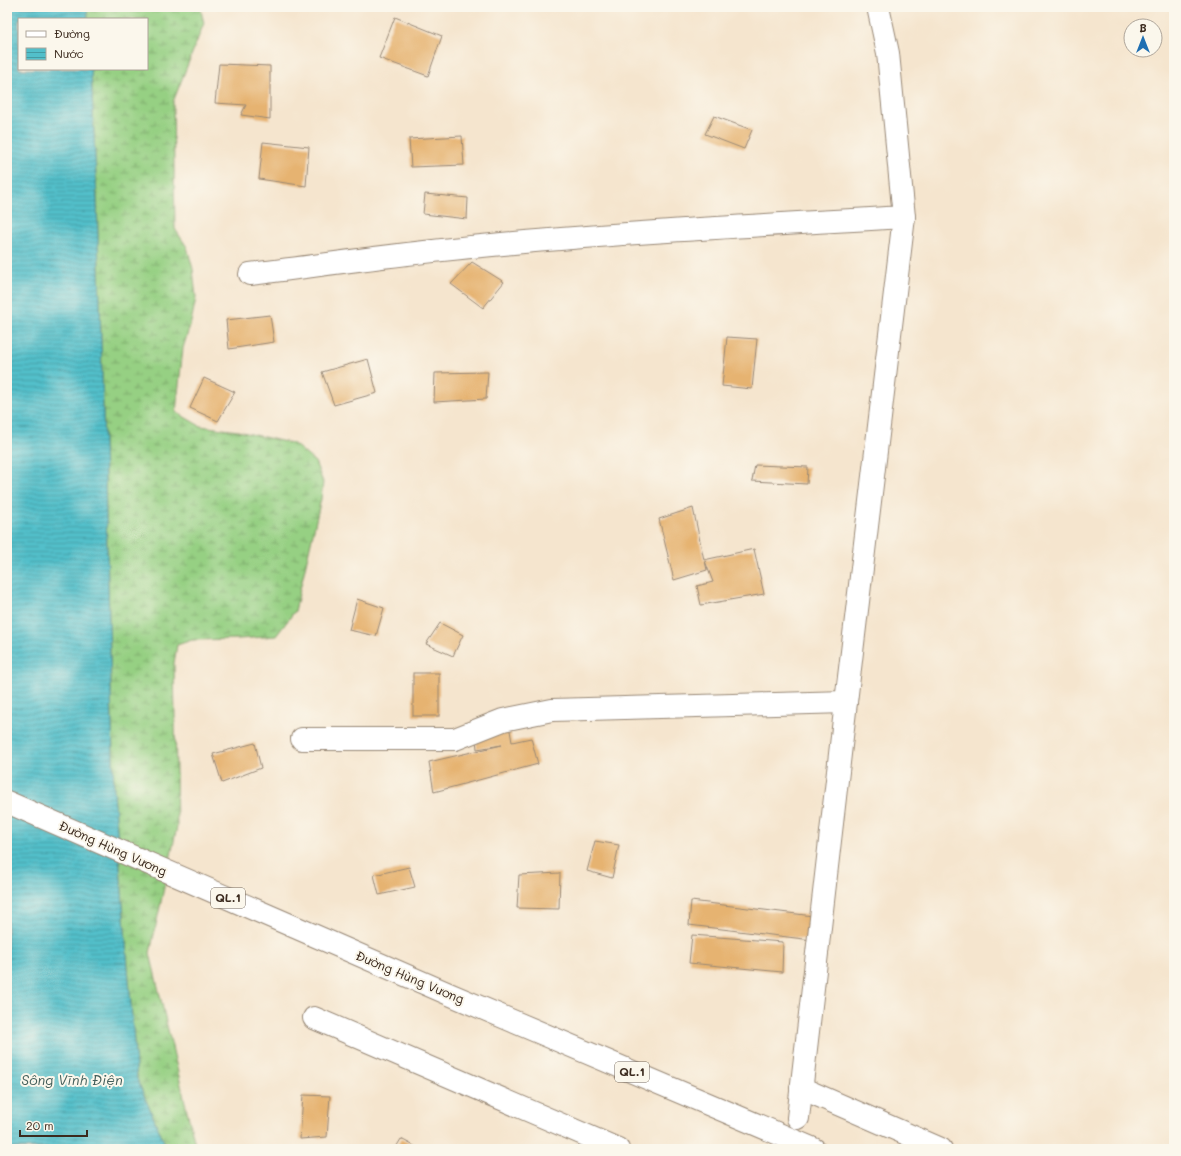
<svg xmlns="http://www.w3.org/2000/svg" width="1181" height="1156" font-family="Mali,sans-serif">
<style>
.wetland{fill:url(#wetland-marsh);stroke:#687d50}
.water{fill:url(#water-rules);stroke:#467474}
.building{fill:#e6b371}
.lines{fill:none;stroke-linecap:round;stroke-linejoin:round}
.street-casing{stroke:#988876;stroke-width:24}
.highway-casing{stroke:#988876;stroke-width:24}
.street{stroke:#fff;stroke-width:22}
.highway{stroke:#fff;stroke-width:22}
.labels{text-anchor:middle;stroke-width:4;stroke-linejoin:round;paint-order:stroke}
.shield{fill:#fbf7ec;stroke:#75685c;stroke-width:1}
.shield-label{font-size:12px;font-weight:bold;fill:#3b2a1e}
.street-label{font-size:13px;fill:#3b2a1e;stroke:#fbf7ec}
.water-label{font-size:14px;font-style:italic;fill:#435e5a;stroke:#fbf7ec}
</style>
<defs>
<pattern id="wetland-marsh" width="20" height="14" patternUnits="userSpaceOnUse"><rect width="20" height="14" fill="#96d083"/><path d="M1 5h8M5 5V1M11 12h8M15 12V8" fill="none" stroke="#7ca96b"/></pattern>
<pattern id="water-rules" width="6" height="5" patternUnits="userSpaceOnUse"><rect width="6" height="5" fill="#52bfca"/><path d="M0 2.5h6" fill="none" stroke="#459ba3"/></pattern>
</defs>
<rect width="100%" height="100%" fill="#fbf7ec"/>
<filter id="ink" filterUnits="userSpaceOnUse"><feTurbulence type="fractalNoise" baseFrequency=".025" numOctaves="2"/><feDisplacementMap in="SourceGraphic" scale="8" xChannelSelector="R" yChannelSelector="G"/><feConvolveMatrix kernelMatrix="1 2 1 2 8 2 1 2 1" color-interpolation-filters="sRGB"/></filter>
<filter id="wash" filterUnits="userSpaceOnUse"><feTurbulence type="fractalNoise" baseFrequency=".012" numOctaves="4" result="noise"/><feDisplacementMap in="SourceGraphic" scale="16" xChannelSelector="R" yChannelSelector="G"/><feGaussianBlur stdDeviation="0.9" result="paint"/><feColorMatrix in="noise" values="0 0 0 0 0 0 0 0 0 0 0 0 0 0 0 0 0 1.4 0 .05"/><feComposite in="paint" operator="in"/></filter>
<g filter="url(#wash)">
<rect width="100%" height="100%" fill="#f5e5ce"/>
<!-- wetland -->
<path class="wetland" d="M87,7h113l4,16 -31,79 2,127 12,18 6,22 3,29 -5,24 -8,26 -7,64 24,14 38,5 56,13 21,18 8,20 -2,17 -26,112 -19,25 -37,3 -47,1 -15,5 -3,18 3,164 -27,126 46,196h-29l-30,-70 -23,-287 -17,-593 -6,-130h56v-50h-59z"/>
<!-- water -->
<path class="water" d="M7,7h80l1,12h-69v50h72l6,130 17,593 23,287 30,70h-160z"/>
<g id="blocks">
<!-- building -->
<g class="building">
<path d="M395,17l47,19 -14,40 -49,-18z"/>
<path d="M219,64l51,2v53l-29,-4 5,-10 -31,-2z"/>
<path d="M714,116l38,14 -8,19 -39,-15z"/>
<path d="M462,136l2,29 -53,2 -2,-28z"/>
<path d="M263,142l46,5 -3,39 -47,-7z"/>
<path d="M425,194l43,4 -1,21 -44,-5z"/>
<path d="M472,262l32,20 -21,26 -32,-24z"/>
<path d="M270,315l4,27 -45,7 -3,-29z"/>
<path d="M727,337l30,2 -5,50 -30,-3z"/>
<path d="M368,359l9,34 -43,12 -12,-33z"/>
<path d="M488,372l-2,27 -52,3 1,-29z"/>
<path d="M204,378l31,14 -17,29 -28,-13z"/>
<path d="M755,465l53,2 -1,17 -55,-3z"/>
<path d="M693,508l11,52 50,-11 10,45 -63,11 -4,-19 16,-4 -8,-21 2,9 -33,10 -15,-61z"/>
<path d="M357,599l27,9 -8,28 -27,-6z"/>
<path d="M440,623l23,12 -10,21 -27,-12z"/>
<rect x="413" y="673" width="26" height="43"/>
<path d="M508,719l4,23 19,-4 7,26 -104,28 -5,-30 73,-17 -25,4 -2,-19z"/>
<path d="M255,743l6,25 -39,15 -9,-29z"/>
<path d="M595,841l24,4 -7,33 -25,-7z"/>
<path d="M409,867l6,20 -36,8 -5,-20z"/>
<path d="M560,873l-1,36 -42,-1 2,-33z"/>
<path d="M691,901l122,15 -1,24 -123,-15z"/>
<path d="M692,935l91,7 -1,30 -93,-9z"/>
<path d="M303,1095l27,1 -3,41 -27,2z"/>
<path d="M401,1139l19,10h-25z"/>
</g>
</g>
</g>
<g filter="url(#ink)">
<use href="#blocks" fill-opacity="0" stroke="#988876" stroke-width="1"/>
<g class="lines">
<defs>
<g id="street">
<path d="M250,274c80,-10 161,-22 242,-29 137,-13 275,-20 412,-28"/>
<path d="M302,739h153l48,-19 49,-10 294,-8"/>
<path d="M314,1018l304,131"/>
<path d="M801,1088l140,61"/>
<path d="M798,1118l48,-416 58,-485 -16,-164 -10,-46"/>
</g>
<path id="highway" d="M7,802l442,192 365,155"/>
</defs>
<!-- street casing -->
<use href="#street" class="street-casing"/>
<!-- highway casing -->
<use href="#highway" class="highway-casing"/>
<!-- street -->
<use href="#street" class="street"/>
<!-- highway -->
<use href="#highway" class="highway"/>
</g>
</g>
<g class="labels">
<!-- shield labels -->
<g class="shield">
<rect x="211" y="888" width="34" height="20" rx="3"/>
<rect x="615" y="1062" width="34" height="20" rx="3"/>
</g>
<g class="shield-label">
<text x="228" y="902">QL.1</text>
<text x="632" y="1076">QL.1</text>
</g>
<!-- street labels -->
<g class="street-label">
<text transform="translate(113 848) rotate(24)" y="5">Đường Hùng Vương</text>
<text transform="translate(410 977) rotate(23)" y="5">Đường Hùng Vương</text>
</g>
<!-- water labels -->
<g class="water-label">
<text x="72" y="1085">Sông Vĩnh Điện</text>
</g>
</g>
<!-- margin -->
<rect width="1181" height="1156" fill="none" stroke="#fbf7ec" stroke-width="24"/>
<!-- legend -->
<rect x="18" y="18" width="130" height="52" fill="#fbf7ec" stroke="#aea59a"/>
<rect x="26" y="31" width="20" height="6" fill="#ffffff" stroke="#aea59a"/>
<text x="54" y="38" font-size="12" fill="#3b2a1e">Đường</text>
<rect x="26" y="48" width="20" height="12" fill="url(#water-rules)" stroke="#aea59a"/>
<text x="54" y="58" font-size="12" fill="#3b2a1e">Nước</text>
<!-- north arrow -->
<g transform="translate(1143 38)"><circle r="19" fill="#fbf7ec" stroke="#aea59a"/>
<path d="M0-3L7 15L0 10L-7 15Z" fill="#1f6fb2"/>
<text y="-6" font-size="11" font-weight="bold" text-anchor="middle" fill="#3b2a1e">B</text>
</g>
<!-- scale -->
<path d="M20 1130v6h67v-6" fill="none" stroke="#3b2a1e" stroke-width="2"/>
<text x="26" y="1130" font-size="12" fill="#3b2a1e" stroke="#fbf7ec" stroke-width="3" paint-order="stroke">20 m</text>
</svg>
